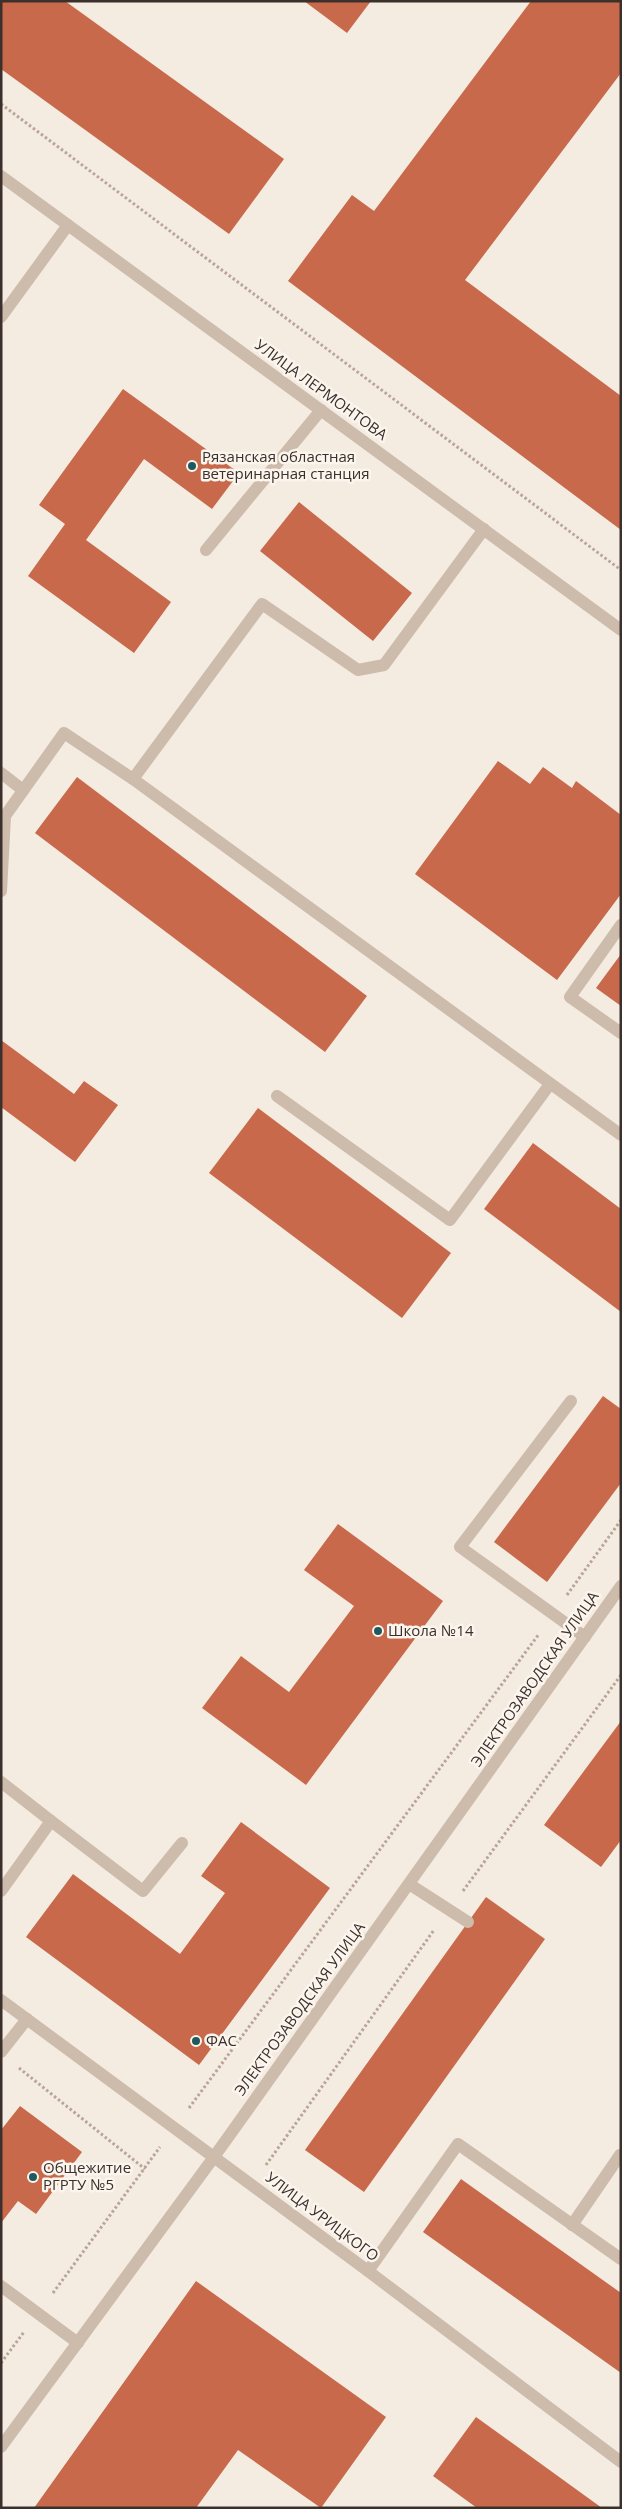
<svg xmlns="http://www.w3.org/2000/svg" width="622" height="2509" font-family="'Open Sans',sans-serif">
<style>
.building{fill:#c8694b}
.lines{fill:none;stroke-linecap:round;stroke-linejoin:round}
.path{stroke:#b9a596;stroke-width:3;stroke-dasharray:2.5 2.5;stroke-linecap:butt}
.minor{stroke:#cdbbac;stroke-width:12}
.poi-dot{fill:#1f5a5e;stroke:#fbf5ee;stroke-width:2}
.labels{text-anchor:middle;stroke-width:5;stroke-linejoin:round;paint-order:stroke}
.street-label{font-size:15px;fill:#3b302b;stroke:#fbf5ee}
.poi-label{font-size:15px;fill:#3b302b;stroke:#fbf5ee;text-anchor:start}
</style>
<rect width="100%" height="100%" fill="#f4ebe1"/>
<!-- building -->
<g class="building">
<path d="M1,1h64l219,158 -55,75 -228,-165z"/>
<path d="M304,1h67l-24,32z"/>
<path d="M531,1h90v72l-156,207 156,116v134l-333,-249 64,-86 22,16z"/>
<path d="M123,389l116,84 -27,36 -68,-50 -58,81 85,62 -37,51 -106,-77 37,-52 -26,-19z"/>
<path d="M299,502l113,91 -39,48 -113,-90z"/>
<path d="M498,761l32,23 13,-17 29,21 4,-7 45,34v79l-64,86 -142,-106z"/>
<path d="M77,777l290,219 -42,56 -290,-219z"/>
<path d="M621,954v52l-25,-18z"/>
<path d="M1,1040l73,54 10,-13 34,24 -43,57 -74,-55z"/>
<path d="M258,1108l193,145 -49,65 -193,-145z"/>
<path d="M533,1143l88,66v103l-137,-103z"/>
<path d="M603,1396l18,13v74l-74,99 -53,-40z"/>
<path d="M338,1524l105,77 -137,184 -104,-77 39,-52 48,36 65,-86 -50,-36z"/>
<path d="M621,1721v119l-20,27 -57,-42z"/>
<path d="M241,1822l89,66 -131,177 -173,-128 47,-63 107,80 45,-61 -24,-17z"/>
<path d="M486,1897l59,42 -181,253 -59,-42z"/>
<path d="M20,2106l62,46 -46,62 -18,-13 -17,22v-93z"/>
<path d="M461,2179l160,114v80l-198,-141z"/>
<path d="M196,2281l190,136 -65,91 -83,-58 -42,58h-162z"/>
<path d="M476,2417l126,91h-125l-44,-32z"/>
</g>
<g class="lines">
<!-- path -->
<g class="path">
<path d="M1,104l620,466"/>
<path d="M567,1595l54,-75"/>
<path d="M463,1891l158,-216"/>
<path d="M19,2068l126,101"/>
<path d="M189,2108l350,-474"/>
<path d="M266,2165l168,-235"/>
<path d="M53,2293l107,-146"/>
<path d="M1,2363l23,-31"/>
</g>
<!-- minor -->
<g class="minor">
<path d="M1,176l620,454"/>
<path d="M1,317l67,-92"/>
<path d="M206,550l115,-140"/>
<path d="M1,773l22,17"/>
<path d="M133,779l488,356"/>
<path d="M1,891l4,-75 59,-83 69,46 129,-175 96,66 26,-5 100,-136"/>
<path d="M621,925l-51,72 51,36"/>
<path d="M277,1096l173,124 100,-136"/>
<path d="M571,1401l-111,146 125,90"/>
<path d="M1,1782l50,39 -50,70"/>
<path d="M51,1821l92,70 39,-48"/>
<path d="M409,1884l59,38"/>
<path d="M1,2000l367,271 253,191"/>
<path d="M1,2052l26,-33"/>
<path d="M572,2225l48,-70"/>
<path d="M368,2271l90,-127 163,115"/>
<path d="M1,2286l77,57"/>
<path d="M1,2447l213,-290 407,-571"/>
</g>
</g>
<!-- markers -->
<g class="poi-dot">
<circle cx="192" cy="466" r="5"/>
<circle cx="378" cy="1631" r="5"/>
<circle cx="196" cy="2041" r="5"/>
<circle cx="33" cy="2177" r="5"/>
</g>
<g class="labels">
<!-- street labels -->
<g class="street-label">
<text transform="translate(321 390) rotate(36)" y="5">УЛИЦА ЛЕРМОНТОВА</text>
<text transform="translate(535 1679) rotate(-55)" y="5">ЭЛЕКТРОЗАВОДСКАЯ УЛИЦА</text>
<text transform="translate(300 2009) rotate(-54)" y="5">ЭЛЕКТРОЗАВОДСКАЯ УЛИЦА</text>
<text transform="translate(322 2217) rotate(37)" y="5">УЛИЦА УРИЦКОГО</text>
</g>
<!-- poi labels -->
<g class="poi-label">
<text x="202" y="462">Рязанская областная<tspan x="202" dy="17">ветеринарная станция</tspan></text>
<text x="388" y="1636">Школа №14</text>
<text x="206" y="2046">ФАС</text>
<text x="43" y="2173">Общежитие<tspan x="43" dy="17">РГРТУ №5</tspan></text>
</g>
</g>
<!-- border -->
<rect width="622" height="2509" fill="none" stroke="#3b302b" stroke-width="5"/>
</svg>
